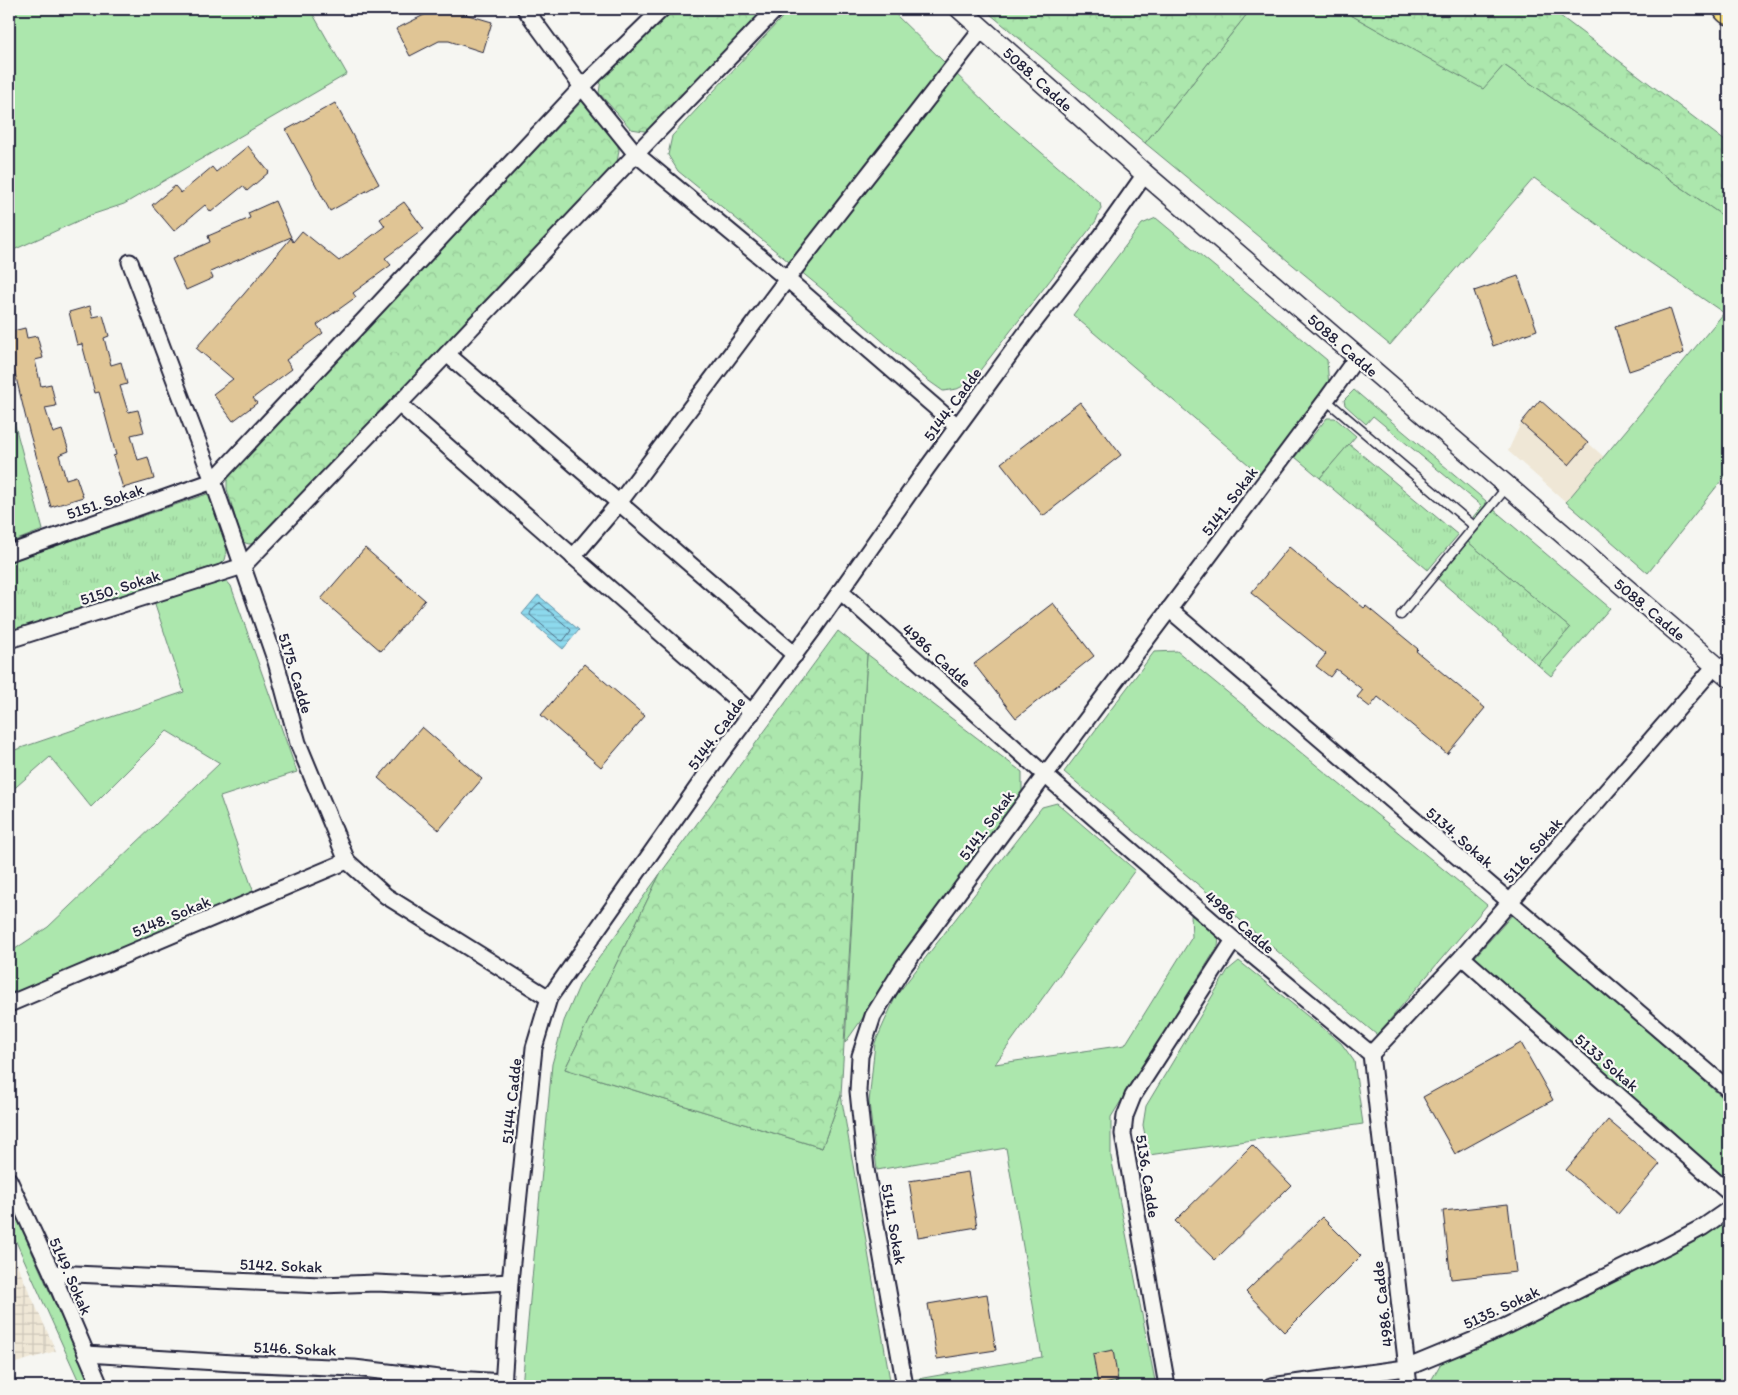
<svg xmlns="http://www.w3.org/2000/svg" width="1738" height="1395" font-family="Itim,sans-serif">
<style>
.built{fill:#efe7d6}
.industrial{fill:url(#industrial-grid)}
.grass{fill:#ace7ad;stroke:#678474}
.forest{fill:url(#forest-crowns);stroke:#678474}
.park{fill:url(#park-tufts);stroke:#678474}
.water{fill:url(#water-rules);stroke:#6290a6}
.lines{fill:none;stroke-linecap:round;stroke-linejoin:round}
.shore{stroke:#4d6b82;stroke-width:1}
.building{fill:#e0c595;stroke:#22223b}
.service-casing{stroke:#22223b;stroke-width:11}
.minor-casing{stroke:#22223b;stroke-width:19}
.tertiary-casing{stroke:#22223b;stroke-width:22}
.motorway-casing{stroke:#22223b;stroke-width:31}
.service{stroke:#f6f6f2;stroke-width:8}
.minor{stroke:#f6f6f2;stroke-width:15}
.tertiary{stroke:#f6f6f2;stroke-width:19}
.motorway{stroke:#fae180;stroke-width:28}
.labels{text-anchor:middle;stroke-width:4.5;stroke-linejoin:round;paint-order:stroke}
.street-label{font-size:16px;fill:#22223b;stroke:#f6f6f2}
</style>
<defs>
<pattern id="industrial-grid" width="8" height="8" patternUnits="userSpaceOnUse" patternTransform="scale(1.25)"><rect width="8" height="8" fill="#efe7d6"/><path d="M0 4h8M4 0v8" fill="none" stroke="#cdc6b9"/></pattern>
<pattern id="forest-crowns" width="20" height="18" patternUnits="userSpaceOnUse" patternTransform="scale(1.25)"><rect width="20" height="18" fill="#ace7ad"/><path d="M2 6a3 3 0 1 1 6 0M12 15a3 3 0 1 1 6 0" fill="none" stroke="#94c696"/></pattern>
<pattern id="park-tufts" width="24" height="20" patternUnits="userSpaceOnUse" patternTransform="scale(1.25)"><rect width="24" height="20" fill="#ace7ad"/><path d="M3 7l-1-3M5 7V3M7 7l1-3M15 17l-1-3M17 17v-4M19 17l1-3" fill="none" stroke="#94c696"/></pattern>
<pattern id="water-rules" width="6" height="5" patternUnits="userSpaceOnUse" patternTransform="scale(1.25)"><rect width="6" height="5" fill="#8dd9ed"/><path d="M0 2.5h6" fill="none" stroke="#79bacc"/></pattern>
</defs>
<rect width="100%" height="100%" fill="#f6f6f2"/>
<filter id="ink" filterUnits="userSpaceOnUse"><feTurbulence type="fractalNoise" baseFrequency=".02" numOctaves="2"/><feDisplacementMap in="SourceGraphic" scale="10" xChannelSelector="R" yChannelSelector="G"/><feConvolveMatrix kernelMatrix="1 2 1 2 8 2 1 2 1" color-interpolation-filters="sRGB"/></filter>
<g filter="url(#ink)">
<!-- built -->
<path class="built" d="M1540,400l64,57 -38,45 -58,-51 13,-28z"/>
<!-- industrial -->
<path class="industrial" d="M9,1247l47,104 -47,14z"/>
<!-- grass -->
<g class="grass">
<path d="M9,9h301l37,65 -223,130 -33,11 -82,37z"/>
<path d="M790,9h100l108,106 102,88 1,5 -5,13 -125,161 -14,7 -14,2 -17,-12 -93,-81 -155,-127 -10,-16 4,-19z"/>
<path d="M1251,9h89l143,79 21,-23 225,155v251l-81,102 -82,-71 158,-189 -75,-51 -115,-84 -144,167 -245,-202z"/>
<path d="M1156,218l171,142 2,27 -67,89 -189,-161 69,-91z"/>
<path d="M1354,390l132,111 -1,2 3,3 -12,13 -3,-2 9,-11 -109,-90 -7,8 -21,-19 -1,-5z"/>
<path d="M9,403l34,127 -34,13z"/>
<path d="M1327,418h8l21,18 -36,42 -25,-21z"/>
<path d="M1493,509l117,99 -59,68 -13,-11 32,-37 -102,-86 15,-17 -2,-2z"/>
<path d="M225,579l6,7 66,186 -77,25 34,96 -245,108v-48l39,-26 172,-164 -53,-32 -76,76 -41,-50 -41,36v-41l175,-60 -30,-91z"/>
<path d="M1177,651l310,254 -110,130 -313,-263 90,-120z"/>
<path d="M867,654l155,118v21l-177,250z"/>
<path d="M1057,803l78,67 -140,194 130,-19 67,-108 -1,-22 28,22 -1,9 -107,171v40l45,229h-241l-3,-6 130,-23 -36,-209 -129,22 -8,-68 6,-59 21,-47 146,-189z"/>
<path d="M660,874l-95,195 257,79 19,-53 50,291h-369l30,-322 12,-43 16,-37z"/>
<path d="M1513,914l216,189v78l-255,-223z"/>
<path d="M1239,961l102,82 13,18 9,63 -214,31 -6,-30 3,-19 82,-136z"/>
<path d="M9,1201l83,185h-11l-72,-160z"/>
<path d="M1729,1217v169h-301l13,-23z"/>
</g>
<!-- forest -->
<g class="forest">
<path d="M670,9h98l-117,123 -20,-3 -32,-36 2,-14z"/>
<path d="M984,9h267l-106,134z"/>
<path d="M1340,9h211l178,135v76l-225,-155 -21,24z"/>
<path d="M584,99l31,38 4,13 -2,13 -352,375c-7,5 -15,9 -23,3l-15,-52v-8l3,-7z"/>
<path d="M838,631l29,23 -26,441 -19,53 -257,-79 95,-195z"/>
</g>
<!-- park -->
<g class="park">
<path d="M1349,444l109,91 -30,35 -108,-92z"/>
<path d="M207,494l7,3 13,55 -2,8 -6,6 -210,68v-72z"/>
<path d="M1468,542l102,86 -32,37 -101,-87z"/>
</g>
<!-- water -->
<path class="water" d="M538,595l41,35 -16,19 -41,-35z"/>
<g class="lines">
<!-- shore -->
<path class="shore" d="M540,603l31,27 -1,2 -7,9 -3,-1 -30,-25c0,-4 6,-11 10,-12z"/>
</g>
<!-- building -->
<g class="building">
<path d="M426,9h32v3l34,10 -9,30 -34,-11h-10l-29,15 -14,-27 30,-15z"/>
<path d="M335,103l44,81 -49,27 -44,-81z"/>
<path d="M248,146l21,26 -22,19 -4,-5 -32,26 -6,-7 -31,26 -22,-26 23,-19 6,7 31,-26 4,5z"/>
<path d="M275,201l16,36 -81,35 3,6 -27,12 -14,-31 38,-17 -2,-6 42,-18 -2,-5z"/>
<path d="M404,202l20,27 -39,29 6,7 -38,28 3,4 -39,28 6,8 -37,27 6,9 -39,29 4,5 -24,18 -20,-27 20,-15 -37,-31 48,-54 47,-56 2,4 9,-11 37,30 46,-35 -5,-7z"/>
<path d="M1518,276l19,54 -44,16 -19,-55z"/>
<path d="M90,306l3,11 10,-2 6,21 -5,2 7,27 10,-3 6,22 -7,2 8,26 10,-2 6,22 -13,3 7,25 10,-3 6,22 -31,9 -10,-32 3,-1 -17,-63 -4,1 -13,-49 -5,1 -8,-33z"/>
<path d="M1670,308l14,45 -55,18 -14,-44z"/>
<path d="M25,328l2,10 10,-2 6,22 -8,2 6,26 10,-2 5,22 -11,2 8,25 9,-3 7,21 -10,4 7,24 10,-3 7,21 -32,10 -22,-76 -16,-66 -2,1 -2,-9v-25z"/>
<path d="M1540,400l48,43 -19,22 -48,-42z"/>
<path d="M1080,402l41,53 -78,61 -42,-53z"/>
<path d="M1289,547l75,61 2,-2 52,43 -2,2 69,57 -38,46 -69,-57 -8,10 -13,-10 6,-7 -27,-21 -6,8 -14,-11 10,-12 -75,-61z"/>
<path d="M365,548l60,52 -44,51 -60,-52z"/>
<path d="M1053,603l41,53 -78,62 -42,-54z"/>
<path d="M584,664l61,52 -44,51 -60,-52z"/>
<path d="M422,727l60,52 -43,51 -61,-52z"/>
<path d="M1521,1043l32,57 -98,54 -32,-57z"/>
<path d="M1608,1120l52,44 -42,50 -52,-44z"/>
<path d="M1252,1145l39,40 -76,75 -40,-39z"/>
<path d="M968,1172l9,55 -59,10 -9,-56z"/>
<path d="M1508,1204l8,68 -65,7 -8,-68z"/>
<path d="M1322,1217l39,39 -76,76 -39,-40z"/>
<path d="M987,1294l9,56 -59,9 -9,-55z"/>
<path d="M1113,1350l5,31 -20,4 -5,-31z"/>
</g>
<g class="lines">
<defs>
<g id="service">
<path d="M1326,400l148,126"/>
<path d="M1401,615l106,-128"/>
</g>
<g id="minor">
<path d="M525,9l57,78 54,67 151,125 170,147"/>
<path d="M130,262l83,219 63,181 22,81 49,118 39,35 163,102"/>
<path d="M447,354l348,301"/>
<path d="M399,404l353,309"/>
<path d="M9,553l204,-72 369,-394 80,-78"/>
<path d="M573,557l46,-54 168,-224 195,-250"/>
<path d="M840,591l205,184 189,165 137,114 38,332"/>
<path d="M1169,609l560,481"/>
<path d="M9,640l234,-74 181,-188 212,-224 140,-145"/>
<path d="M1462,957l267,236"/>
<path d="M9,1004l338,-143"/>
<path d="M1371,1054l91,-97 254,-292"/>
<path d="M9,1180l43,93 48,113"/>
<path d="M52,1273l269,12 55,-2 63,3 71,-4"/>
<path d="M86,1354l147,9 121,5 85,10 65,4"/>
<path d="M503,1386l7,-104 24,-234 15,-50 171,-243 95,-128 112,-159 98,-134 77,-99 43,-61"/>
<path d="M905,1386l-39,-217 -8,-78 2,-35 13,-40 31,-50 141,-191 281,-375 31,-43"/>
<path d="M1167,1386l-44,-252 2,-18 8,-20 101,-156"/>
<path d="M1271,1386l135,-18 92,-38 169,-84 36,-19 26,-18"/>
</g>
<path id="tertiary" d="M960,9l185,165 584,503"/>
<path id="motorway" d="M1728,9l1,1"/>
</defs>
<!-- service casing -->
<use href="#service" class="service-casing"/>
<!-- minor casing -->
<use href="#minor" class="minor-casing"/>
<!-- tertiary casing -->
<use href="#tertiary" class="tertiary-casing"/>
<!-- motorway casing -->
<use href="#motorway" class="motorway-casing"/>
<!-- service -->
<use href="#service" class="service"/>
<!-- minor -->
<use href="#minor" class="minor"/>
<!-- tertiary -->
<use href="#tertiary" class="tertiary"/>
<!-- motorway -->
<use href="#motorway" class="motorway"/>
</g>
</g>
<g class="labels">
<!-- street labels -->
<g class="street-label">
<text transform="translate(1038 79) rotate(42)" y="6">5088. Cadde</text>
<text transform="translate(1343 345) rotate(41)" y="6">5088. Cadde</text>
<text transform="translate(952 404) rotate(-54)" y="6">5144. Cadde</text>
<text transform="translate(105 501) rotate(-19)" y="6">5151. Sokak</text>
<text transform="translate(1229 501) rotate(-53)" y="6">5141. Sokak</text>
<text transform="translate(120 587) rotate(-18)" y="6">5150. Sokak</text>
<text transform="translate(1650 609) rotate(40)" y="6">5088. Cadde</text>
<text transform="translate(937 655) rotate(42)" y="6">4986. Cadde</text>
<text transform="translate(296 673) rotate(73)" y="6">5175. Cadde</text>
<text transform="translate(716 733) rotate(-54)" y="6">5144. Cadde</text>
<text transform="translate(986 825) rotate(-54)" y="6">5141. Sokak</text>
<text transform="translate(1460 837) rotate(41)" y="6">5134. Sokak</text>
<text transform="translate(1532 850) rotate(-49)" y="6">5116. Sokak</text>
<text transform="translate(171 916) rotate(-23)" y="6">5148. Sokak</text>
<text transform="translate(1240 922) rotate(41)" y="6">4986. Cadde</text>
<text transform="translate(1607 1062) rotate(41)" y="6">5133 Sokak</text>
<text transform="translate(511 1101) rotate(-84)" y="6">5144. Cadde</text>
<text transform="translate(1148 1176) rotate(81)" y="6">5136. Cadde</text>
<text transform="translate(894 1224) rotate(80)" y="6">5141. Sokak</text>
<text transform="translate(281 1265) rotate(2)" y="6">5142. Sokak</text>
<text transform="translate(71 1276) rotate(66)" y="6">5149. Sokak</text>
<text transform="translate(1382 1304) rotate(-97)" y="6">4986. Cadde</text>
<text transform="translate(1501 1307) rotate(-25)" y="6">5135. Sokak</text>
<text transform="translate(295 1348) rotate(2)" y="6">5146. Sokak</text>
</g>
</g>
<!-- margin -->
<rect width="1738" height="1395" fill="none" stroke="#f6f6f2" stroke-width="30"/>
<rect x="15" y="15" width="1708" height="1365" fill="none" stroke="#22223b" stroke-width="2" filter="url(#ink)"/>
</svg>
